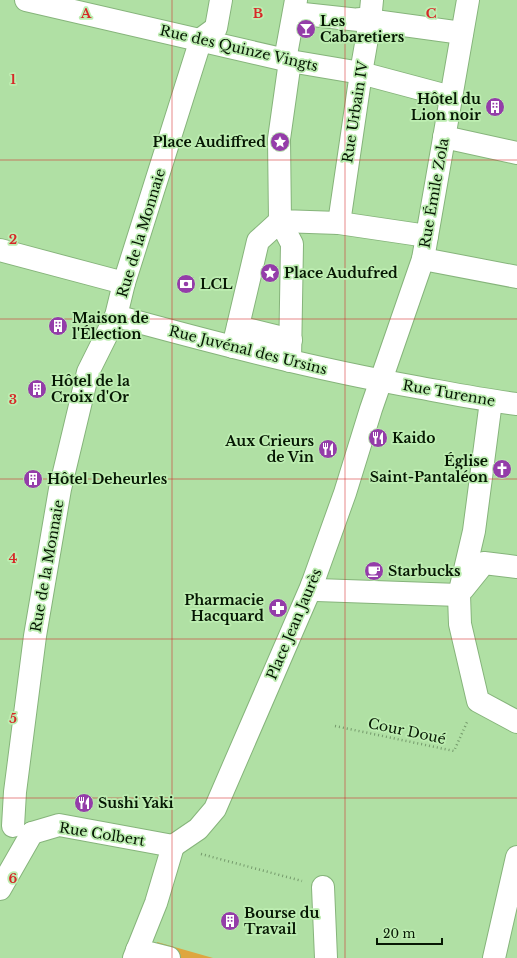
<svg xmlns="http://www.w3.org/2000/svg" width="517" height="958" font-family="'Libre Baskerville',serif">
<style>
.green{fill:#dea63f}
.lines{fill:none;stroke-linecap:round;stroke-linejoin:round}
.minor-casing{stroke:#86b47b;stroke-width:24}
.path{stroke:#74996b;stroke-width:2.5;stroke-dasharray:1 3;stroke-linecap:butt}
.minor{stroke:#fff;stroke-width:22}
.grid{fill:none;stroke:#d62828;stroke-width:1;stroke-opacity:0.55}
.labels{text-anchor:middle;stroke-width:3.5;stroke-linejoin:round;paint-order:stroke}
.poi-label{font-size:14px;font-weight:bold;fill:#061703;stroke:#bdedb1;text-anchor:start}
.street-label{font-size:14px;fill:#061703;stroke:#bdedb1}
.grid-label{font-size:13px;text-anchor:middle;font-weight:bold;fill:#d62828;stroke:#bdedb1;stroke-width:3.5;stroke-linejoin:round;paint-order:stroke}
</style>
<rect width="100%" height="100%" fill="#b0e0a4"/>
<!-- green -->
<path class="green" d="M157,942l56,16h-57z"/>
<g class="lines">
<defs>
<g id="minor">
<path d="M26,0l264,61 71,12 90,24"/>
<path d="M294,13l65,7"/>
<path d="M360,19l102,14"/>
<path d="M201,39l15,-11 5,-28"/>
<path d="M285,60l11,-60"/>
<path d="M290,61l-11,78 1,82 59,2 88,13"/>
<path d="M444,137l73,16"/>
<path d="M339,223l22,-150 9,-52 2,-21"/>
<path d="M0,250l124,33"/>
<path d="M423,259l94,18"/>
<path d="M116,316c99,27 198,53 300,71 33,6 67,13 101,17"/>
<path d="M238,327l53,13"/>
<path d="M233,347l25,-106 22,-20 12,23 -2,117"/>
<path d="M491,401l-17,130 -15,64 1,29 18,77 39,21"/>
<path d="M312,585l5,5 142,5"/>
<path d="M463,589l21,-26 33,4"/>
<path d="M13,826l2,-34 20,-156 25,-147 28,-117 28,-56 8,-33 77,-244"/>
<path d="M32,833l27,-8 114,21"/>
<path d="M173,846l25,-17 17,-20 97,-224 33,-92 26,-84 52,-150 45,-259"/>
<path d="M323,887l3,71"/>
<path d="M0,889l32,-56"/>
<path d="M137,950l32,8"/>
<path d="M134,958l22,-55 17,-57"/>
<path d="M494,958l23,-101"/>
</g>
</defs>
<!-- minor casing -->
<use href="#minor" class="minor-casing"/>
<!-- path -->
<g class="path">
<path d="M335,726l119,25 14,-31"/>
<path d="M201,854l101,27"/>
</g>
<!-- minor -->
<use href="#minor" class="minor"/>
</g>
<!-- grid -->
<path class="grid" d="M172,0v958M345,0v958M0,160h517M0,319h517M0,479h517M0,639h517M0,798h517"/>
<!-- icons -->
<defs>
<symbol id="bar-disc" viewBox="-11 -11 22 22"><circle r="9.5" fill="#943da9" stroke="#bdedb1"/><path d="M-6-5H6L.8 .8V4.5H3.5V6h-7V4.5H-.8V.8Z" fill="#fff"/></symbol>
<symbol id="building-disc" viewBox="-11 -11 22 22"><circle r="9.5" fill="#943da9" stroke="#bdedb1"/><path d="M-4-6H4V6H1V3H-1V6H-4ZM-2.5-4.3h1.7v1.8h-1.7ZM.8-4.3h1.7v1.8H.8ZM-2.5-1h1.7V.8h-1.7ZM.8-1h1.7V.8H.8Z" fill="#fff"/></symbol>
<symbol id="sight-disc" viewBox="-11 -11 22 22"><circle r="9.5" fill="#943da9" stroke="#bdedb1"/><path d="M0-6L1.8-2.2L6-1.7L2.9 1.2L3.7 5.4L0 3.3L-3.7 5.4L-2.9 1.2L-6-1.7L-1.8-2.2Z" fill="#fff"/></symbol>
<symbol id="bank-disc" viewBox="-11 -11 22 22"><circle r="9.5" fill="#943da9" stroke="#bdedb1"/><path d="M-6-4H6V4H-6ZM0-2.3a2.3 2.3 0 1 0 0 4.6a2.3 2.3 0 1 0 0-4.6Z" fill="#fff"/></symbol>
<symbol id="restaurant-disc" viewBox="-11 -11 22 22"><circle r="9.5" fill="#943da9" stroke="#bdedb1"/><path d="M-5-6h1v4h1v-4h1v4h1v-4h1v5L-1.5 .5V6h-2V.5L-5-1ZM5-6V6H3V1.5H1.5Q1.5-4 5-6Z" fill="#fff"/></symbol>
<symbol id="church-disc" viewBox="-11 -11 22 22"><circle r="9.5" fill="#943da9" stroke="#bdedb1"/><path d="M-1.2-6h2.4v3.5h3.3v2.4h-3.3V6h-2.4V-.1h-3.3v-2.4h3.3Z" fill="#fff"/></symbol>
<symbol id="cafe-disc" viewBox="-11 -11 22 22"><circle r="9.5" fill="#943da9" stroke="#bdedb1"/><path d="M-5.5-4.5H6V0H3Q3 3.5 0 3.5H-2.5Q-5.5 3.5-5.5 0ZM3-3.2v2h1.7v-2ZM-6 4.5H4V6H-6Z" fill="#fff"/></symbol>
<symbol id="pharmacy-disc" viewBox="-11 -11 22 22"><circle r="9.5" fill="#943da9" stroke="#bdedb1"/><path d="M-2-6h4v4h4v4h-4v4h-4v-4h-4v-4h4Z" fill="#fff"/></symbol>
</defs>
<g fill-rule="evenodd">
<use href="#bar-disc" x="295" y="18" width="22" height="22"/>
<use href="#building-disc" x="484" y="96" width="22" height="22"/>
<use href="#sight-disc" x="269" y="131" width="22" height="22"/>
<use href="#sight-disc" x="259" y="262" width="22" height="22"/>
<use href="#bank-disc" x="175" y="273" width="22" height="22"/>
<use href="#building-disc" x="47" y="315" width="22" height="22"/>
<use href="#building-disc" x="26" y="378" width="22" height="22"/>
<use href="#restaurant-disc" x="367" y="427" width="22" height="22"/>
<use href="#restaurant-disc" x="317" y="438" width="22" height="22"/>
<use href="#church-disc" x="491" y="458" width="22" height="22"/>
<use href="#building-disc" x="22" y="468" width="22" height="22"/>
<use href="#cafe-disc" x="363" y="560" width="22" height="22"/>
<use href="#pharmacy-disc" x="267" y="597" width="22" height="22"/>
<use href="#restaurant-disc" x="73" y="792" width="22" height="22"/>
<use href="#building-disc" x="219" y="910" width="22" height="22"/>
</g>
<g class="labels">
<!-- poi labels -->
<g class="poi-label">
<text x="320" y="26">Les<tspan x="320" dy="16">Cabaretiers</tspan></text>
<text x="481" y="104" text-anchor="end">Hôtel du<tspan x="481" dy="16">Lion noir</tspan></text>
<text x="266" y="147" text-anchor="end">Place Audiffred</text>
<text x="284" y="278">Place Audufred</text>
<text x="200" y="289">LCL</text>
<text x="72" y="323">Maison de<tspan x="72" dy="16">l'Élection</tspan></text>
<text x="51" y="386">Hôtel de la<tspan x="51" dy="16">Croix d'Or</tspan></text>
<text x="392" y="443">Kaido</text>
<text x="314" y="446" text-anchor="end">Aux Crieurs<tspan x="314" dy="16">de Vin</tspan></text>
<text x="488" y="466" text-anchor="end">Église<tspan x="488" dy="16">Saint-Pantaléon</tspan></text>
<text x="47" y="484">Hôtel Deheurles</text>
<text x="388" y="576">Starbucks</text>
<text x="264" y="605" text-anchor="end">Pharmacie<tspan x="264" dy="16">Hacquard</tspan></text>
<text x="98" y="808">Sushi Yaki</text>
<text x="244" y="918">Bourse du<tspan x="244" dy="16">Travail</tspan></text>
</g>
<!-- street labels -->
<g class="street-label">
<text transform="translate(239 48) rotate(13)" y="5">Rue des Quinze Vingts</text>
<text transform="translate(355 112) rotate(-81)" y="5">Rue Urbain IV</text>
<text transform="translate(434 193) rotate(-80)" y="5">Rue Émile Zola</text>
<text transform="translate(141 233) rotate(-73)" y="5">Rue de la Monnaie</text>
<text transform="translate(248 350) rotate(14)" y="5">Rue Juvénal des Ursins</text>
<text transform="translate(449 393) rotate(10)" y="5">Rue Turenne</text>
<text transform="translate(47 566) rotate(-80)" y="5">Rue de la Monnaie</text>
<text transform="translate(294 624) rotate(-67)" y="5">Place Jean Jaurès</text>
<text transform="translate(407 731) rotate(12)" y="5">Cour Doué</text>
<text transform="translate(102 834) rotate(9)" y="5">Rue Colbert</text>
</g>
</g>
<g class="grid-label">
<text x="86" y="18">A</text>
<text x="258" y="18">B</text>
<text x="431" y="18">C</text>
<text x="13" y="84">1</text>
<text x="13" y="244">2</text>
<text x="13" y="404">3</text>
<text x="13" y="563">4</text>
<text x="13" y="723">5</text>
<text x="13" y="883">6</text>
</g>
<!-- scale -->
<path d="M377 938v6h65v-6" fill="none" stroke="#061703" stroke-width="2"/>
<text x="383" y="938" font-size="12" fill="#061703" stroke="#bdedb1" stroke-width="3" paint-order="stroke">20 m</text>
</svg>
